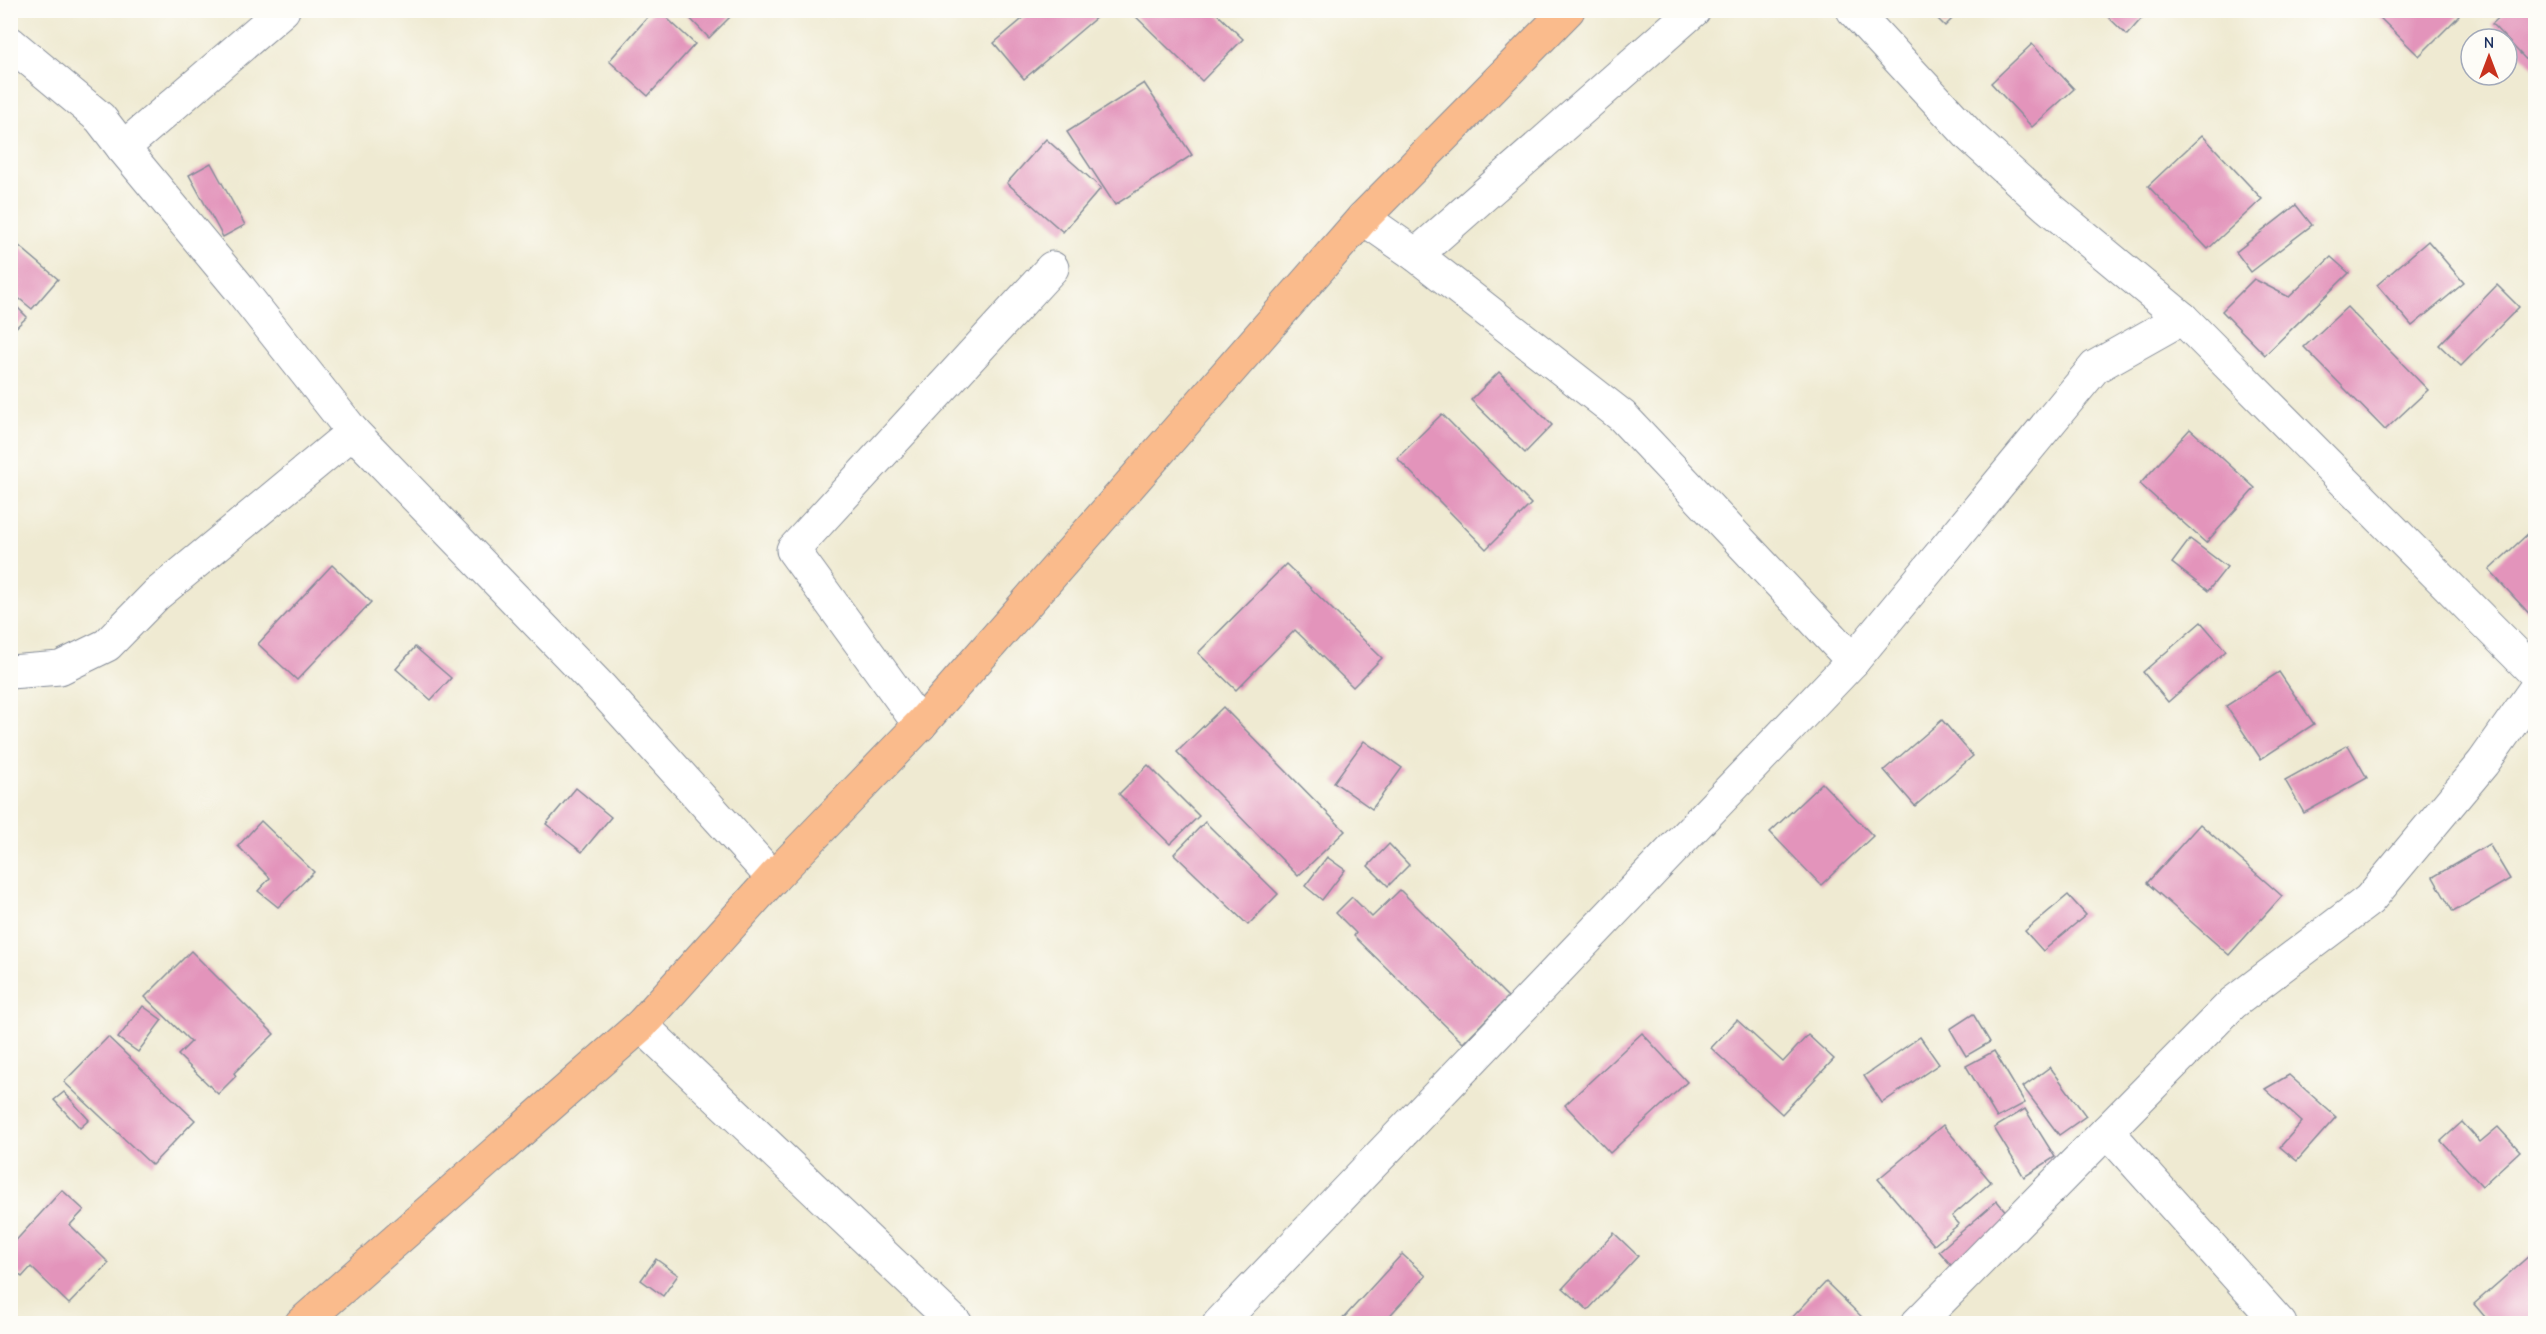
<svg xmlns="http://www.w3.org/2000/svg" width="2546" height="1334" font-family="'Comic Neue',sans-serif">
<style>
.building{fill:#e394bb}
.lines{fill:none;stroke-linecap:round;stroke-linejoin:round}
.minor-casing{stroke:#858c98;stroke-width:35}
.highway-casing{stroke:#858c98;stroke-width:35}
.minor{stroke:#fff;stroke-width:33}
.highway{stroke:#fabb8c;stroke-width:33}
</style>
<rect width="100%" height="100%" fill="#fdfcf7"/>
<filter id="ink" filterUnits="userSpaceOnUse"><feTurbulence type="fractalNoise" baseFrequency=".0167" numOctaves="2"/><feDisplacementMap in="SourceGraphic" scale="12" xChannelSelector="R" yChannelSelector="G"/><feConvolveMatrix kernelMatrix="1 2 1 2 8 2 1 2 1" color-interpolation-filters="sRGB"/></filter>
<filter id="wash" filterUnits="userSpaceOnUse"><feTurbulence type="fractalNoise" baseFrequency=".008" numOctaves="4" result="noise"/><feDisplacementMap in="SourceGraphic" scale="24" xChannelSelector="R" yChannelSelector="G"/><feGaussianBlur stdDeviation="1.35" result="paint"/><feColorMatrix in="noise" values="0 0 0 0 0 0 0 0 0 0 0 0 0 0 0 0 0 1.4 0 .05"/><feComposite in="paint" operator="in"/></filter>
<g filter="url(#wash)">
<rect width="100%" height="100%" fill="#efead2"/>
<g id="blocks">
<!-- building -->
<g class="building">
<path d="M654,10h4l37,34 -47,52 -39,-35z"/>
<path d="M682,10h55l-28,28z"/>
<path d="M1033,10h72l-81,69 -30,-36z"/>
<path d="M1129,10h84l30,29 -41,42z"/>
<path d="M1929,10h32l-16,16z"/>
<path d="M2111,10h23l8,8 -15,17 -21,-20z"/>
<path d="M2372,10h81l6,6 -40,40z"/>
<path d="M2507,10h29v60l-44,-46z"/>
<path d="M2032,44l42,45 -42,38 -41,-44z"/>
<path d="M1144,83l48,72 -77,50 -48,-73z"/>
<path d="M2202,135l60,64 -54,50 -60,-63z"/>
<path d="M1046,139l55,49 -38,44 -56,-49z"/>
<path d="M211,163l34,62 -22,12 -34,-62z"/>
<path d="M2296,205l16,20 -61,47 -15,-20z"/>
<path d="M2428,241l36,42 -52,43 -35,-41z"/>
<path d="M18,245l40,34 -26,30 -22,-18v-37z"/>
<path d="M2331,257l18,16 -84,82 -43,-44 32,-32 35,18z"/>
<path d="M2497,285l22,22 -58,59 -22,-21z"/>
<path d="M10,300l17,17 -17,16z"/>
<path d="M2347,307l81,83 -43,40 -81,-83z"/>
<path d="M1499,372l53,53 -27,28 -54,-53z"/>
<path d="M1442,414l89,90 -45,45 -89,-91z"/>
<path d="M2190,429l65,59 -49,55 -66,-59z"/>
<path d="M2532,530l4,4v87l-47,-51z"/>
<path d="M2190,539l37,28 -19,24 -36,-28z"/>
<path d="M1286,564l96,94 -29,29 -58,-57 -59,60 -38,-37z"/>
<path d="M332,565l39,37 -74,78 -39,-36z"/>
<path d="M2201,622l25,29 -58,51 -25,-30z"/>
<path d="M415,647l36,31 -20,22 -35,-31z"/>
<path d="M2279,672l35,52 -53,35 -35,-53z"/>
<path d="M1223,707l122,124 -47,45 -121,-124z"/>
<path d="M1942,720l31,36 -58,50 -31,-36z"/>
<path d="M1364,741l38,27 -30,41 -38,-27z"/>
<path d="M2348,745l19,33 -63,35 -19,-33z"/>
<path d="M1148,765l51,51 -29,28 -51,-50z"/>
<path d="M1822,783l51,53 -52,49 -51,-53z"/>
<path d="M576,788l35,29 -29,35 -36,-28z"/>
<path d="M261,821l53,51 -36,35 -20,-16 12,-13 -32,-32z"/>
<path d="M1205,822l73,72 -30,31 -74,-71z"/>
<path d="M2200,824l82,72 -53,59 -82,-72z"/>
<path d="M1389,844l20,21 -21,21 -20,-20z"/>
<path d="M2489,844l21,35 -57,33 -20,-35z"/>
<path d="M1327,857l18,13 -23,30 -17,-14z"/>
<path d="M1400,890l108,107 -45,46 -109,-107 2,-3 -20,-20 16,-16 20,20z"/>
<path d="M2068,895l18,20 -43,36 -18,-20z"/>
<path d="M191,951l83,83 -40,39 2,3 -18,18 -40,-39 13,-13 -46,-45z"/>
<path d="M143,1006l19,14 -24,32 -20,-14z"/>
<path d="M1973,1014l17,28 -24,14 -16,-27z"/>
<path d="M1737,1020l46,42 25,-27 26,24 -52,55 -71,-66z"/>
<path d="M1642,1033l45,49 -77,71 -45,-48z"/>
<path d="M108,1037l87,83 -43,45 -88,-83z"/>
<path d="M1920,1037l19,27 -57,39 -18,-27z"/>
<path d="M1994,1051l31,52 -28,15 -31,-52z"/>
<path d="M2050,1067l36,49 -27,19 -36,-48z"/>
<path d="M2289,1075l47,42 -39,44 -17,-14 22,-25 -37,-33z"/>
<path d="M64,1092l25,28 -9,8 -26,-28z"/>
<path d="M2025,1109l30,48 -31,20 -30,-49z"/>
<path d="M2462,1122l18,20 18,-15 22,24 -38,35 -41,-45z"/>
<path d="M1943,1125l48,57 -39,34 7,8 -25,21 -56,-66z"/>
<path d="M62,1190l22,20 -14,15 39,38 -40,41 -38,-37 -9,10 -12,-10v-20z"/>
<path d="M1997,1201l16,19 -58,50 -16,-19z"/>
<path d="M1614,1233l24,23 -50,54 -25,-22z"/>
<path d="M1402,1254l24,22 -44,48h-44z"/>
<path d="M2530,1255l6,6v63h-45l-17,-20z"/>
<path d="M656,1259l22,16 -15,21 -22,-16z"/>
<path d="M1826,1282l40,39 -2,3h-78z"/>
</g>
</g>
</g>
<g filter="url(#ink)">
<use href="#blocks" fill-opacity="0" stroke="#858c98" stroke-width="1.5"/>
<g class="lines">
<defs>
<g id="minor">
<path d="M283,10l-160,138 117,141 113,143 249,257 171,189"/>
<path d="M1853,10l117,126 77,70 135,112"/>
<path d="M10,43l90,75 23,30"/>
<path d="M1363,218l53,37 206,161 231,245 242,-294 87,-49 354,356"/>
<path d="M1416,255l278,-245"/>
<path d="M10,672l50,-4 47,-23 49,-50 197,-163"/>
<path d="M920,725l-127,-175 259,-282"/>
<path d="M641,1025l315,299"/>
<path d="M2107,1131l173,193"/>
<path d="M1219,1324l634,-663"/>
<path d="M1917,1324l316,-321 136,-103 114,-137 53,-75"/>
</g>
<path id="highway" d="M301,1324l340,-299 132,-147 147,-153 443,-507 205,-208"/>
</defs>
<!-- minor casing -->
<use href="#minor" class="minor-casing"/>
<!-- highway casing -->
<use href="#highway" class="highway-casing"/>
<!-- minor -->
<use href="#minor" class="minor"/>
<!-- highway -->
<use href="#highway" class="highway"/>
</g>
</g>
<!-- margin -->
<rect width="2546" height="1334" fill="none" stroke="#fdfcf7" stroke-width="36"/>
<!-- north arrow -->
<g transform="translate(2489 57)"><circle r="28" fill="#fdfcf7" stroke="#a3aaba" stroke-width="1.5"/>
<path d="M0-4.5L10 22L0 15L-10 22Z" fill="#c8321e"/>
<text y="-9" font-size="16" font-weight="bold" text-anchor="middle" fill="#1b2f5e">N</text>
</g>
</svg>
